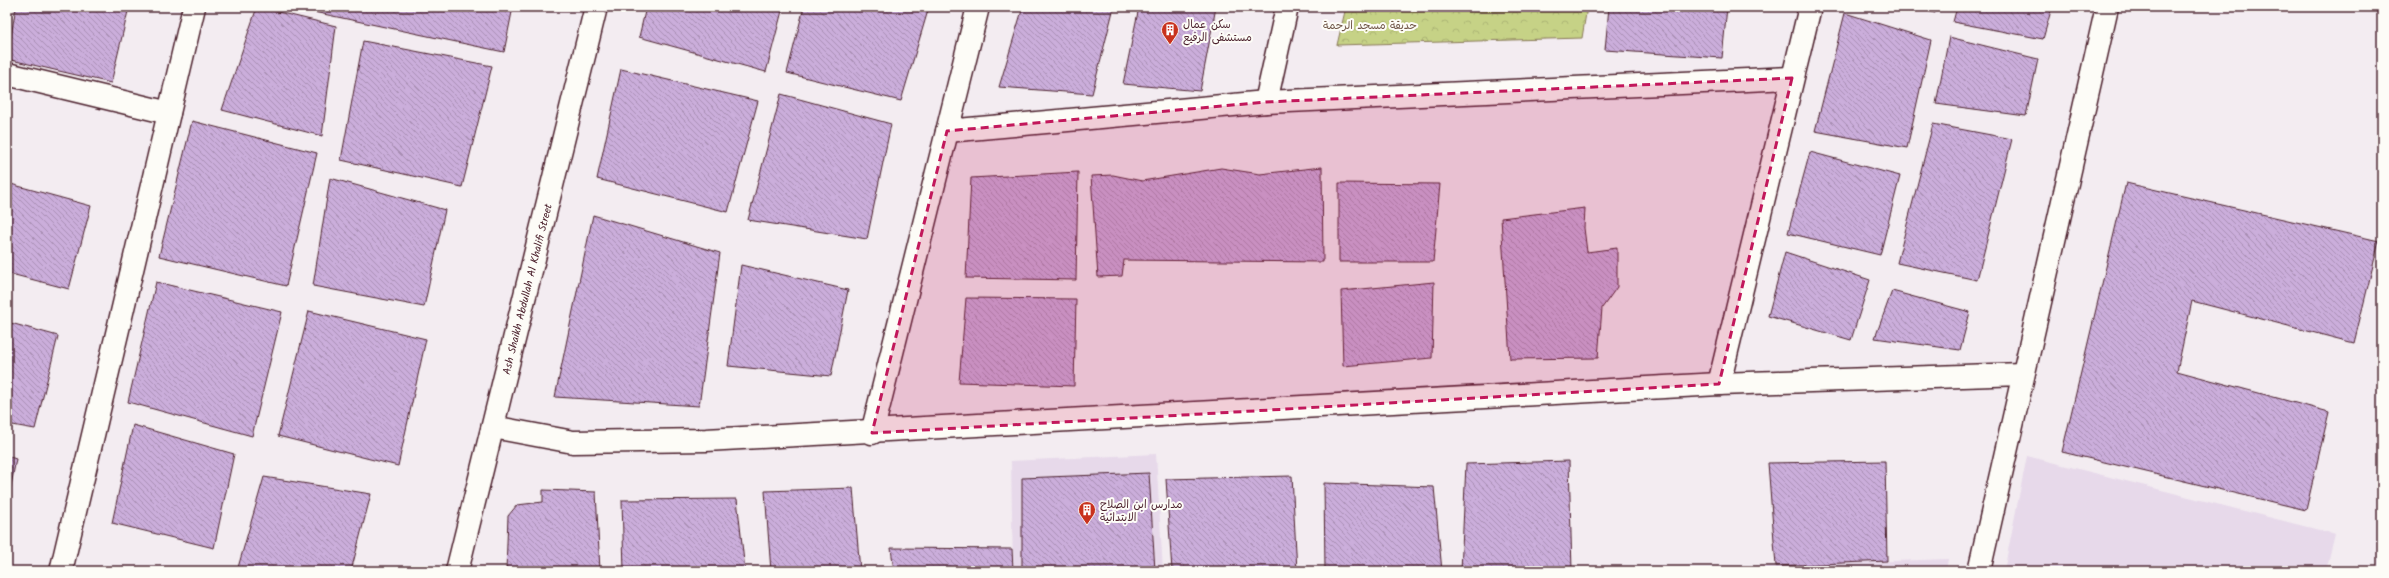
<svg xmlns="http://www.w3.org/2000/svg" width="2389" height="578" font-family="Kalam,'Playpen Sans Arabic',sans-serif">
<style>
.built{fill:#e7d9ea}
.park{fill:url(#park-crowns);stroke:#887858}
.building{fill:url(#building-back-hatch);stroke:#4a1f2b}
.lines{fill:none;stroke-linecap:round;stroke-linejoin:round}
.street-casing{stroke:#4a1f2b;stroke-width:25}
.street{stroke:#fdfcf7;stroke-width:22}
.marked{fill:#c2185b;fill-opacity:0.2;stroke:#c2185b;stroke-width:3;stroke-dasharray:8 5;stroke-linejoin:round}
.labels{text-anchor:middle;stroke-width:4;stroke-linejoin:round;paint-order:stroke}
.poi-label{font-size:11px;fill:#4a1f2b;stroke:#fdfcf7;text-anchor:start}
.park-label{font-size:11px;fill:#6f5546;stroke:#fdfcf7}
.street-label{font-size:11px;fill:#4a1f2b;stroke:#fdfcf7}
</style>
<defs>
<pattern id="park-crowns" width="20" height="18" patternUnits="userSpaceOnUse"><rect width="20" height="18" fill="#c6d286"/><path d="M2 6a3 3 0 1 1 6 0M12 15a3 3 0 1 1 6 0" fill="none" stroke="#acb474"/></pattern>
<pattern id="building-back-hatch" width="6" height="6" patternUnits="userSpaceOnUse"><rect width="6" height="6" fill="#cbaedb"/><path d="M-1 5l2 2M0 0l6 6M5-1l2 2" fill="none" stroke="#a78db2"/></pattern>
</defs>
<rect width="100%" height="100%" fill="#f3ecf1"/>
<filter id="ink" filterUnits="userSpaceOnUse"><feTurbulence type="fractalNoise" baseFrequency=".025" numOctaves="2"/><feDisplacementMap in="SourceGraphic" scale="8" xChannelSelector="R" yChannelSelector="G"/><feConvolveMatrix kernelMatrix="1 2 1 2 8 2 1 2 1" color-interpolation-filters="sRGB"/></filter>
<g filter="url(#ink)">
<!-- built -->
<g class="built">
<path d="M1156,454l7,117h-150l-2,-110z"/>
<path d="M2027,456l308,78 -9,37h-322z"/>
<path d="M1948,559l-2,12h-190v-5z"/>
</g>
<!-- park -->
<path class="park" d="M1346,7h241l-5,31 -245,7z"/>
<!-- building -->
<g class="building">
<path d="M16,7h113l-18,76 -104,-24z"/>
<path d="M257,7l79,19 -14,110 -100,-26z"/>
<path d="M290,7h223l-9,45z"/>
<path d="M646,7h137l-17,65 -127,-35z"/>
<path d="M804,7h125l-28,94 -114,-28z"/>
<path d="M1023,7h91l-22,87 -93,-7z"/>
<path d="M1139,7h77l-16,84 -77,-7z"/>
<path d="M1609,7h118l-5,51 -117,-8z"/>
<path d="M1911,7h25l-1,6z"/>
<path d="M1957,7h95l-9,32 -90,-17z"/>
<path d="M1845,13l86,27 -24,108 -92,-17z"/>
<path d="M1949,37l89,22 -12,57 -90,-12z"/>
<path d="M363,41l129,25 -30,121 -121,-27z"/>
<path d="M621,69l137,32 -30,111 -131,-33z"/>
<path d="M781,94l110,30 -24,115 -119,-19z"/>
<path d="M192,121l125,32 -31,133 -127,-30z"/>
<path d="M1933,124l79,15 -35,141 -80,-17z"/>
<path d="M1810,152l90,24 -20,79 -92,-22z"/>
<path d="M1322,167l1,95 -199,-2 -2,16 -24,1 -7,-101 22,-1 29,6 79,-13 39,6z"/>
<path d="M1078,172l-2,108 -110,-2 5,-100z"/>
<path d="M330,178l115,32 -21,97 -111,-21z"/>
<path d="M7,183l84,23 -22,83 -62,-16z"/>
<path d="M1339,183l101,1 -7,78h-94z"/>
<path d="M2126,183l253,58 -25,102 -162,-42 -15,70 152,41 -23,98 -244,-58z"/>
<path d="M1585,208l-1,20 3,24 30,-4v39l-15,21 -4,50 -88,1 -9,-141z"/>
<path d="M593,215l127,38 -21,153 -144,-9z"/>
<path d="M1785,252l85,28 -19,60 -83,-24z"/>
<path d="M741,265l107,25 -17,86 -103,-10z"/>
<path d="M156,282l126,30 -30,124 -124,-34z"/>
<path d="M1434,282l-2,76 -89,8 -2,-75z"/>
<path d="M1892,291l78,21 -10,38 -85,-12z"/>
<path d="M966,298l110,1 -2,87 -115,-4z"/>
<path d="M309,311l117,28 -28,127 -120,-30z"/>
<path d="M7,322l51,14 -23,93 -28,-5z"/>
<path d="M133,425l101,29 -20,94 -102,-25z"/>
<path d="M7,456l9,3 -9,48z"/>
<path d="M1569,461l3,110h-111l5,-107z"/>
<path d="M1885,461l2,100 -111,5 -8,-103z"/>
<path d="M1149,473l6,98h-133v-93z"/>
<path d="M1292,476l5,95h-125l-6,-92z"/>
<path d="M264,477l107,17 -20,77h-114z"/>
<path d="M1324,483l110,4 8,84h-117z"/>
<path d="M853,488l7,83h-89l-6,-80z"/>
<path d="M543,490l53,2 4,79h-94l2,-55 9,-11 26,-3z"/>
<path d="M737,499l8,72h-121l-2,-71z"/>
<path d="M891,548l121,1 1,22h-119z"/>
</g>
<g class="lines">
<defs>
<g id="street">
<path d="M7,74l162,39"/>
<path d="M1266,102l21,-95"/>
<path d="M947,131l319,-29 526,-24"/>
<path d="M1719,384l91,-377"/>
<path d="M493,427l80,15 133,-2 1013,-56 304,-10"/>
<path d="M872,433l106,-426"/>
<path d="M61,571l133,-564"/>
<path d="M457,571l139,-564"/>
<path d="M1979,571l128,-564"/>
</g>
</defs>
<!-- street casing -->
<use href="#street" class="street-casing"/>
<!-- street -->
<use href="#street" class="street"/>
</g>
</g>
<!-- marked area -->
<path class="marked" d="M1792,78l-73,306 -847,49 75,-302 319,-29z"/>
<!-- icons -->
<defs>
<symbol id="building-pin" viewBox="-11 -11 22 30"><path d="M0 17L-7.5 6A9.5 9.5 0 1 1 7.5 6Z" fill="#c8321e" stroke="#fdfcf7"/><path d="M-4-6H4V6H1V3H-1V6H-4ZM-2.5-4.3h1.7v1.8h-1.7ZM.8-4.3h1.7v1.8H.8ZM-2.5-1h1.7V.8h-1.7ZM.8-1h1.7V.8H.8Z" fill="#fff"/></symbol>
</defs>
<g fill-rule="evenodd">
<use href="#building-pin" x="1160" y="20" width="20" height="27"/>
<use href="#building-pin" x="1077" y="500" width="20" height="27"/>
</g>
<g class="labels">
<!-- poi labels -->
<g class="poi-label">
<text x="1183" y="28">سكن عمال<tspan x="1183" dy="13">مستشفى الرفيع</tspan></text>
<text x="1100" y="508">مدارس ابن الصلاح<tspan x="1100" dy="13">الابتدائية</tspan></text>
</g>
<!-- park labels -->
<g class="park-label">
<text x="1370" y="29">حديقة مسجد الرحمة</text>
</g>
<!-- street labels -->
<g class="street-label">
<text transform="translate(527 289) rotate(-76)" y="4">Ash Shaikh Abdullah Al Khalifi Street</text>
</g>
</g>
<!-- margin -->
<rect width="2389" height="578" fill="none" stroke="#fdfcf7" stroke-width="24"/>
<rect x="12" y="12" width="2365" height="554" fill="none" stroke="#4a1f2b" stroke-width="1.5" filter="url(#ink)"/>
</svg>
